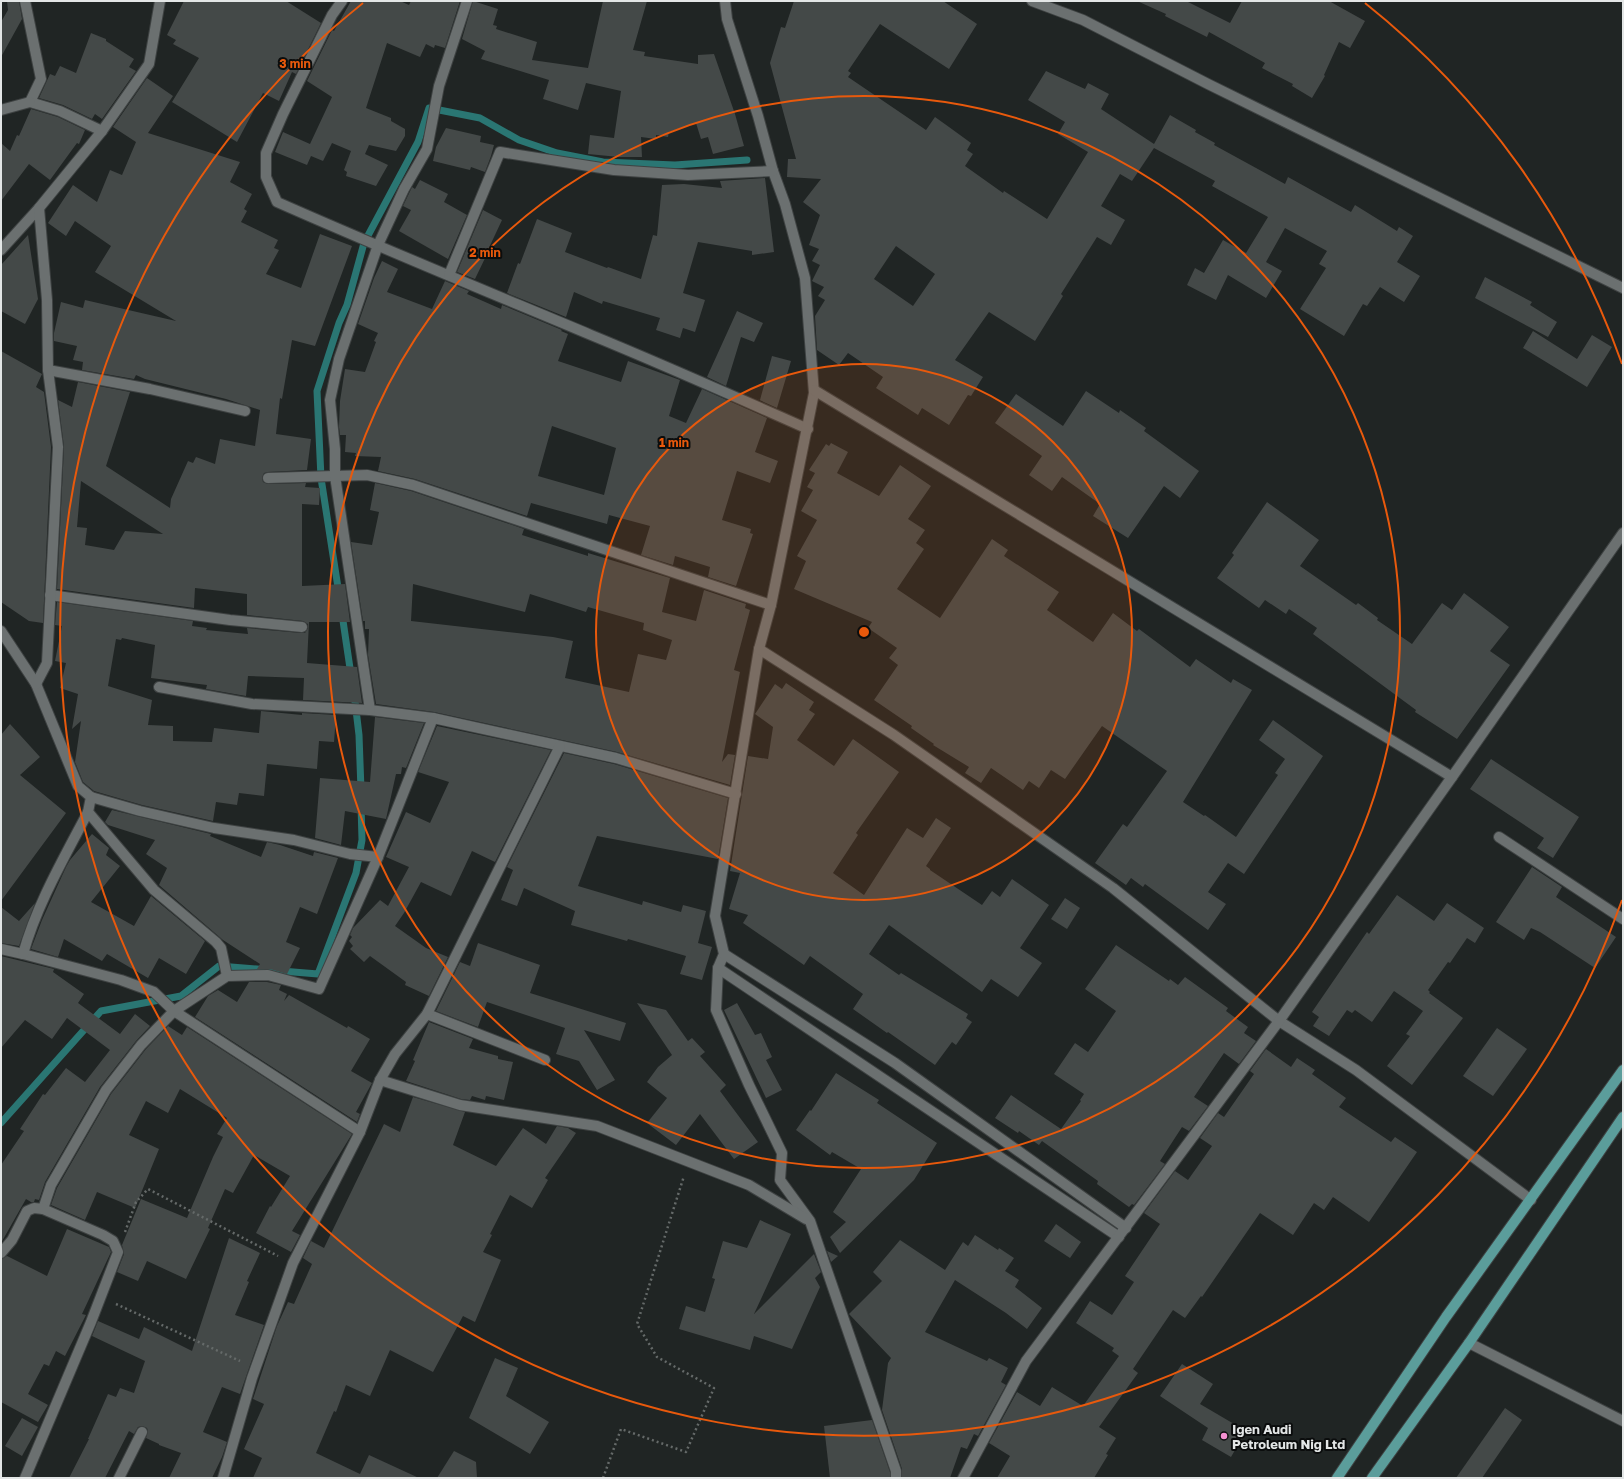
<svg xmlns="http://www.w3.org/2000/svg" width="1624" height="1479" font-family="'Golos Text',sans-serif">
<style>
.lines{fill:none;stroke-linecap:round;stroke-linejoin:round}
.stream{stroke:#2a7673;stroke-width:7}
.building{fill:#444948;fill-rule:evenodd}
.minor-casing{stroke:#3e4242;stroke-width:12}
.major-casing{stroke:#3e4242;stroke-width:12}
.path{stroke:#656a69;stroke-width:2.5;stroke-dasharray:2 3;stroke-linecap:butt}
.minor{stroke:#6b7070;stroke-width:10}
.major{stroke:#5b9d9b;stroke-width:10}
.ring{fill:none;stroke:#e8590c;stroke-width:2}
.poi-dot{fill:#f590d1;stroke:#0b0d0d;stroke-width:1.5}
.labels{text-anchor:middle;stroke-width:4;stroke-linejoin:round;paint-order:stroke}
.poi-label{font-size:13px;font-weight:bold;fill:#e3e6e6;stroke:#0b0d0d;text-anchor:start}
.centre{fill:#e8590c;stroke:#0b0d0d;stroke-width:2}
.ring-label{font-size:12px;text-anchor:middle;font-weight:bold;fill:#e8590c;stroke:#0b0d0d;stroke-width:4;stroke-linejoin:round;paint-order:stroke}
</style>
<rect width="100%" height="100%" fill="#202524"/>
<g class="lines">
<!-- stream -->
<g class="stream">
<path d="M339,594l-18,-116 -4,-87 22,-68 8,-18 17,-62 54,-101 11,-34 51,10 39,22 38,13 46,9 72,3 72,-5"/>
<path d="M342,614l9,61"/>
<path d="M354,693l5,42 2,55"/>
<path d="M1,1123l100,-112 80,-15 38,-30 99,8 38,-101 6,-33 -1,-35"/>
</g>
</g>
<!-- building -->
<g class="building">
<path d="M7,1h12l3,18 -21,38v-35l7,-12z"/>
<path d="M184,1h102l35,22 -25,51 -4,-2 -13,29 -16,-8 -26,49 -65,-40 27,-44 -26,-14 3,-4 -9,-5z"/>
<path d="M351,1h49l9,4 2,-4h49l-15,47 -10,-3 -1,3 -8,-4 -6,13 -33,-14 -21,65 25,10v3l14,8v7l-9,15 -27,-6 -4,9 23,11 -12,21 -30,-10 1,-4 -3,-2 7,-19 -19,-8 -9,18 -12,-5 -4,9 -32,-13 8,-20 27,12 22,-47 -25,-16 25,-51 2,1z"/>
<path d="M473,1l25,8 -5,16 4,1 -1,3 41,13 -5,18 56,8 15,-67h44l-14,49 12,2 -1,4 54,8v-9l16,-1 21,60 9,32 -31,8 -5,-17 -7,2 -5,-16 -27,9 -1,5 -12,-2v4l-15,-2 1,20h-23l-31,-3 2,-19 24,3 7,-47 -35,-8 -8,27 -35,-11 6,-19 -68,-21 4,-8 -23,-12z"/>
<path d="M794,1h149l34,23 -28,45 -69,-45 -32,47 3,2 -3,4 78,53 9,-13 14,10 22,16 -4,7 6,4 -8,12 38,27 1,-2 43,28 41,-67 -30,-18 7,-12 -37,-22 18,-29 39,18 3,-6 21,11 -8,15 53,35 16,-29 26,15 -1,2 20,11 -1,2 71,39 3,-7 63,35 4,-7 42,26 2,-4 14,9 -16,26 23,14 -16,26 -24,-15 -13,19 -4,-2 -19,32 -44,-27 26,-41 -7,-4 8,-13 -42,-23 -19,34 16,9 -16,27 -38,-23 -12,25 -29,-15 8,-17 9,5 19,-33 23,13 22,-36 -56,-31 3,-5 -61,-33 -22,33 -12,-7 -19,32 24,14 -14,25 -14,-8 -36,57 2,2 -28,45 -46,-29 -34,48 28,17 -12,19 -3,-1 -19,30 -27,-17 -4,7 -42,-27 7,-11 -35,-24 -9,12 -22,-15 -2,-34 10,-16 -7,-4 6,-9 -12,-6 8,-16 -8,-4 7,-12 -10,-4 11,-30 -17,-13 18,-23 -34,-2 1,-18h8l-26,-96 11,-36 4,1zM896,246l39,28 -22,32 -39,-27z"/>
<path d="M1137,1h49l44,22 12,-22h87l36,20 -15,27 -11,-6 -15,33 1,1 -13,22 -20,-12 1,-2 -31,-16 3,-5 -56,-31 -2,5 -42,-21 1,-2z"/>
<path d="M91,33l15,6v2l28,18 -5,8 7,4 -34,48 -7,-5 -3,5 -29,-14 -24,-7 11,-24 5,2 5,-10 16,7z"/>
<path d="M147,78l26,18 -25,37 92,29 -10,20 22,12 -8,15 3,2 -6,11 37,18 -4,8 5,2 -13,24 35,14 19,-54 32,12 -37,100 -23,-6 -10,59 -2,-1 -4,36 35,5 -4,31 -39,2 -4,1 -2,5 1,4 5,2 38,-1 -1,4 15,1 -1,17 -17,-1v82l43,-2 5,38h-41l-2,41 50,4 5,36 -59,-3 1,-22 -56,-2 -2,20 -40,-7 1,-4 -56,-7 4,-33 -33,-7 -1,2 -5,-1 -8,47 44,14 -4,25 25,1v15l39,1 2,-14 45,5 2,-22 41,4v-2l34,2 -2,27 -15,-1 -2,28 -50,-5 -3,32 -25,-3 -2,12 -21,-3 -3,19 -71,-16 -48,-14 -11,-9 -8,-20 6,-41 -9,8 6,-35 -18,-6 6,-25 -11,-2 7,-35 -7,-1 2,-23 136,19 -1,5 15,2 -1,2 42,4 -1,-6 54,5h4l3,-5v-4l-5,-3 -56,-6v-21l-52,-6 -1,20 -137,-19 7,-142 -6,-47 14,7 6,-25 52,10 -24,74 64,42 1,-9 17,-38 5,2 3,-6 19,7 5,-25 35,7 5,-36 -34,-11 -81,-20 -9,-4 -2,4 -52,-9 1,-8 -10,-2 4,-14 -23,-5v-8l7,-31 22,6 2,-8 91,21 -81,-49 16,-26 -36,-25 -9,15 -18,-13 25,-38 24,17 13,-32 12,5 14,-33 -23,-15zM81,481l57,37 25,16 -38,-3 -11,19 -29,-5 2,-17 -10,-1z"/>
<path d="M31,109l27,8 27,13 -6,14 -2,-1 -27,37 -21,-16 -28,37v-58l9,8 7,-16 2,1z"/>
<path d="M446,128l35,8 -1,6 14,3 -3,11 -6,16 -14,-5 -1,3 -37,-9 3,-14z"/>
<path d="M765,178l9,74 -22,3v-4l-54,-9 -15,51 22,7 -10,32 -12,-4 -3,10 -24,-8 4,-12 -57,-17 -1,3 -28,-12 -8,25 -59,-24 11,-30 2,1 17,-45 35,14 -7,19 42,16 1,-1 33,12 12,-44 4,1 5,-51 22,-1 38,4 -2,-7z"/>
<path d="M420,180l28,14 -4,8 23,13 -19,44 -49,-28 12,-21 -8,-4 9,-19 3,2z"/>
<path d="M483,210l19,10 -15,32h1l-13,27 -18,-7z"/>
<path d="M28,235l10,64 -13,25 -24,-13v-46z"/>
<path d="M382,261l16,8 -11,23 45,17 13,-28 24,10 -2,3 34,15 1,-4 60,25 -1,1 7,3 -10,27 63,21 7,-21 52,19 -11,36 17,7 16,-34 72,32 -7,-3 -12,34 23,9 -8,22 -33,-12 -15,49 29,9 -1,4 3,1 -17,52 -28,-9 2,-10 -35,-11 -2,9 -32,-10 9,-29 -41,-11 -2,9 -76,-21 -4,13 -112,-37 -37,-8 3,-14 -26,-1 1,-3 -11,-1 1,-17h-6l-1,-8 1,-26 5,-32 20,3 11,-30 -2,-1 4,-8 -20,-9 16,-46zM552,426l64,22 -12,47 -66,-19z"/>
<path d="M1485,277l47,25 -2,3 27,17 -9,15 -73,-39z"/>
<path d="M737,311l26,12 -9,19 -13,-5 -15,49 -19,-9z"/>
<path d="M1533,331l44,28 15,-24 20,12 -25,40 -64,-39z"/>
<path d="M1,351l41,23 -6,13 8,5 7,55 -8,176 -14,-2 -28,-19z"/>
<path d="M772,356l19,5 -14,47 -22,-10 5,2z"/>
<path d="M1086,391l33,22 1,-3 26,18 -2,3 55,40 -19,27 -16,-12 -36,52 -35,-22 7,-12 -38,-27 -10,14 -23,-16 13,-19 -47,-33 21,-29 47,32z"/>
<path d="M831,443l17,9 -11,21 42,23 21,-31 31,21 -23,33 17,11 -9,13 8,6 -27,40 43,29 52,-79 16,11 -4,6 55,36 -12,18 46,32 20,-29 24,18 2,-2 51,38 6,-8 35,24 2,-4 19,11 -69,112 21,14 1,-1 31,22 42,-62 -3,-2 10,-14 -26,-19 14,-20 50,36 -79,118 -16,-11 -20,29 18,12 -18,26 -63,-46 -2,3 -12,-9 -5,7 -31,-22 28,-39 4,3 40,-56 -65,-45 -37,53 -14,-9 -12,18 -10,-7 -6,9 -32,-22 -10,15 -16,-10 4,-6 -36,-22 1,-1 -23,-16 1,-2 -38,-26 24,-35 -9,-7 8,-10 -29,-20 4,-6 -78,-33 12,-28 -9,-5 20,-36 -16,-9 12,-21 -6,-3 8,-14 -6,-3 17,-26 3,2z"/>
<path d="M375,483l36,8 113,38 -2,6 66,21v-3l82,25 -8,34 34,9 8,-31 42,14 -1,4 5,2 -16,60 6,2 -18,90 6,-8 7,1 -5,30 -113,-33 -183,-40 -58,-8 -8,-49 1,-26h-4v-8h-2l-12,-79 21,3 7,-33 -9,-2zM413,584l112,28 5,-18 56,18 2,-5 56,16 -1,7 29,10 -6,20 -28,-6 -9,38 -64,-14 8,-37 -20,-4 -142,-16z"/>
<path d="M1267,502l52,38 -19,26 56,39 2,-2 20,15 -1,2 35,24 30,-41 10,7 12,-17 45,34 -19,24 20,14 -53,74 -42,-27 1,-2 -103,-76 4,-6 -28,-19 -3,5 -21,-14 -6,8 -42,-30 17,-23 -2,-2z"/>
<path d="M786,683l28,19 -5,8 6,4 -18,26 37,26 19,-27 46,33 -43,61 2,2 -25,38 31,22 43,-67 16,10 13,-20 15,10 -25,38 4,3v1l52,35 10,-14 8,6 12,-18 37,26 -29,43 22,15 -24,34 -27,-18 -9,13 -93,-67 -20,29 30,21 2,-2 67,41 -2,4 6,4 -16,23 -4,-3 -17,23 -47,-33 -1,1 -34,-24 10,-15 -53,-38 -6,9 -61,-42 5,-8 -19,-6 11,-36 -10,-2 18,-115 20,3 5,-32 -18,-13 20,-30 7,5z"/>
<path d="M375,717l49,6 -18,45 -4,-1 -1,7h-5l-10,45 -41,-8 -4,34 -26,-7 5,-60 50,4z"/>
<path d="M10,724l30,33 -20,18 46,38 -65,88v-166z"/>
<path d="M437,726l114,24 -56,112 -23,-11 -21,45 -30,-14 -17,31 -9,13 31,22 22,9 -19,39 -24,-11 1,-3 -36,-26 -6,6 -14,-13 3,-3 -4,-5 3,-4 -2,-2 3,-7 27,-28 8,6 21,-39 -23,-10 20,-45 24,11 19,-41 -31,-10z"/>
<path d="M564,753l50,11 114,34 -10,61 -121,-23 -19,50 64,19 1,-4 38,11 2,-7 23,6 -8,32 14,4 -10,33 -22,-6 6,-18 -58,-17 -1,2 -56,-16 4,-14 -51,-23 -7,18 -16,-6 12,-30 -6,-3z"/>
<path d="M1491,759l88,58 -26,41 -16,-10 7,-10 -74,-49z"/>
<path d="M112,810l99,24 -1,2 51,21 6,-15 13,3 33,11 1,-4 24,6 -21,56 -17,-7 -14,35 14,6 -13,26 -17,-5h-13l3,-5 -37,-24 -64,-55 8,-17 -21,-14 9,-14 -47,-15 -3,-3z"/>
<path d="M92,834l17,14 -3,7 14,11 -29,36 43,24 17,-30 54,45 -19,33 -27,-16 -11,20 -41,-24 -5,7 -38,-22 -6,18 -27,-8 11,-29 24,-53 4,-7z"/>
<path d="M1532,867l30,20 -6,10 60,40 -21,31 -55,-36 -9,-4 -7,12 -28,-18z"/>
<path d="M1397,895l37,26 13,-18 37,25 -9,15 -8,-5 -17,25 -2,-1 -20,28 2,2 -1,1 34,25 -51,67 -25,-19 23,-30 -4,-2 17,-23 -29,-20 -22,31 -17,-12 -3,3 -5,-3 -18,26 -16,-10 6,-9 -7,-5 55,-80 2,2z"/>
<path d="M1065,898l15,10 -13,21 -16,-10z"/>
<path d="M35,903l-16,43 -18,-3v-36l18,14z"/>
<path d="M478,943l62,22 -10,28 96,30 -6,18 -36,-11 31,50 -18,10 -18,-29 -23,-7 9,-26 -78,-26 -9,25 -42,-16 24,-49 10,4z"/>
<path d="M1116,945l53,36 1,-2 8,6 7,-8 43,31 -2,3 22,16 -4,6 12,8 -17,23 -15,-11 -30,44 14,9 -19,25 -7,-4 -22,34 5,3 -31,41 -2,-1 -3,3 -32,-23 1,-3 -56,-40 -3,4 -20,-14 -1,2 -23,-15 16,-23 50,34 20,-28 -1,-1 4,-6 -30,-20 21,-31 13,9 28,-41 -31,-22z"/>
<path d="M1,956l53,13 -1,3 31,22 -6,9 42,31 15,-20 15,12 -14,15 -36,46 -55,95 -6,18 -4,-1 -1,3h-3l-5,-3 -25,44v-78l23,-34 -4,-2 23,-35 2,1 21,-27 19,14 25,-32 -43,-32 -15,21 -27,-19 -24,28z"/>
<path d="M249,982h18l14,3 -2,5 8,4 -3,7 5,-6 58,33 1,-2 22,13 -19,32 21,12 -16,29 4,2 -3,8 -162,-105 13,-21 10,-6 19,12z"/>
<path d="M637,1003l29,7 22,31 4,-3 13,14 -5,4 26,29 -6,6 38,51 -24,17 -34,-45 -24,31 -29,-22 20,-25 -20,-16 11,-15 14,-12z"/>
<path d="M737,1003l18,32 6,-2 11,24 -6,3 16,30 -16,8 -42,-88z"/>
<path d="M429,1022l44,17 -4,9 29,8v3l15,3 -9,38 -18,-4 -1,4 -13,-4 -2,4 -9,-1 -55,-18 9,-20 -2,-1z"/>
<path d="M168,1026l14,9 5,-8 165,107 -60,97 8,4 -9,17 -35,-19 14,-27 1,1 19,-31 -36,-21 -21,38 -8,-4 -17,39 2,1 -24,50 -39,-18 -9,20 -21,-9 7,-18 -2,-9 19,-46 46,19 26,-61 10,-20 -6,-3 10,-16 -47,-29 -12,24 -22,-12 -17,34 30,14 -24,59 -38,-16 -12,28 -34,-15 6,-17 54,-94 35,-45z"/>
<path d="M1497,1028l30,21 -34,47 -30,-20z"/>
<path d="M1266,1049l25,18 6,-9 18,12 -3,4 34,24 -7,9 52,35 4,-5 22,15 -48,70 -36,-25 -9,13 -10,-7 -21,32 -33,-22 -58,84 -1,-1 -16,22 -12,-8 -40,59 5,4 -39,54 17,11 -10,16 2,1 -14,23h-97l13,-22 -21,-13 28,-51 23,14 12,-19 31,19 36,-50 -7,-5 2,-3 -38,-25 14,-22 22,14 22,-33 -9,-6 35,-52 -16,-11 31,-42 13,9 24,-34 -12,-8 18,-25 6,4 30,-43 -4,-3z"/>
<path d="M836,1073l43,27 -2,3 60,40 -23,37 -74,73 -10,-16 16,-15 -13,-10 28,-43 -29,-17 -2,3 -34,-25 14,-20 1,1z"/>
<path d="M413,1097l52,15 -12,33 43,21 27,-38 23,16 11,-18 11,2 8,5 -31,45 3,2 -16,28 -22,-13 -20,39 2,1 -9,17 18,8 -26,62 -12,-6 -30,56 -43,-22 -20,46 -24,-11 -10,27 -2,-1 -18,42 44,21 9,-19 50,23h-166l9,-20 -18,-9 20,-45 -11,-5 24,-73 11,-24 6,2 18,-40 -9,-6 8,-17 13,7 60,-124 16,8z"/>
<path d="M760,1220l31,14 -37,80 60,-60 7,18 -6,6 5,9 -28,62 -38,-13 -4,14 -71,-21 7,-23 19,6 10,-33 -3,-1 11,-37 24,7z"/>
<path d="M1056,1224l25,18 -11,16 -26,-17z"/>
<path d="M67,1229l42,18 2,5 -29,62 4,1 -21,41 -9,-5 -7,15 -5,-2 -16,30 20,11 -10,17 -37,-20v-143l6,-3 40,20z"/>
<path d="M975,1235l23,15 1,-2 15,10 -9,13 14,9 -4,7 27,21 -15,21 -21,-16 -51,-33 -30,52 62,29 2,-3 19,10 -7,14 5,3 -28,51 -4,-2 -7,15 -6,-2 -11,31h-48v-9l-20,-59 6,-47 3,-5 -42,-44 33,-33 -9,-9 27,-32 45,30 18,-28 5,4z"/>
<path d="M229,1238l31,15 -13,28 2,1 -14,33 29,10 -24,69 -18,-7 -19,45 24,10 -5,15 -10,21h-43l12,-25 -22,-8v-1l-13,-6 2,-7 -1,-3 -5,-2 -4,1 -4,7 -5,-3 -24,47h-36l20,-39h-1l20,-45 8,3 4,-9 14,5 11,-32 -53,-25 6,-15 41,18 5,-12 48,24z"/>
<path d="M827,1251l11,5 -7,6z"/>
<path d="M495,1358l23,10 -12,28 43,26 -19,32 -61,-36z"/>
<path d="M1182,1364l31,20 -13,20 46,27 -15,26 -29,-17 6,-12 -48,-32z"/>
<path d="M1505,1408l17,12 -40,58h-26z"/>
<path d="M22,1418l16,9 -16,29 -17,-10z"/>
<path d="M872,1420l18,52v6h-60l-6,-52z"/>
<path d="M454,1451l22,11 1,16h-40z"/>
</g>
<g class="lines">
<defs>
<g id="minor">
<path d="M25,1l16,78 -11,23 30,9 42,20"/>
<path d="M342,1l-10,14 -49,99 -17,39v24l11,25c104,46 209,89 314,133 73,30 145,62 217,94"/>
<path d="M725,1l2,18 31,97 15,55 12,33 20,74 9,115 -43,212 -12,44 -44,267 9,38 -6,14 -2,42 33,75 33,68 -2,27 30,41 86,250v7"/>
<path d="M1032,1l51,19 125,64 415,204"/>
<path d="M1,110l29,-8"/>
<path d="M1,250l38,-42 63,-77 47,-67 11,-63"/>
<path d="M449,275l51,-123 114,18 74,5 85,-4"/>
<path d="M48,370l102,19 95,22"/>
<path d="M814,390l638,387"/>
<path d="M268,478l99,-3 46,10 358,120"/>
<path d="M50,595l180,25 72,7"/>
<path d="M1,631l35,53 42,102 13,11 -3,15 66,78 62,52 5,6 6,28"/>
<path d="M759,649l135,86 219,153 166,133 77,49 175,130"/>
<path d="M36,684l11,-21 11,-216 -10,-77 -1,-70 -8,-92"/>
<path d="M159,687l93,17 118,6 63,8 183,40 120,36"/>
<path d="M370,710l-35,-234v-27l-5,-49 9,-41 39,-114 26,-56 23,-40 12,-63 28,-85"/>
<path d="M91,797l49,14 74,17 80,12 56,14 28,3"/>
<path d="M1499,837l124,82"/>
<path d="M1,949l22,5 98,26 33,12 20,19 186,121"/>
<path d="M23,954c14,-50 41,-96 65,-142"/>
<path d="M724,954l171,109 231,165"/>
<path d="M718,968l401,269"/>
<path d="M427,1014l118,46"/>
<path d="M380,1080l80,25 137,21 152,59 57,34"/>
<path d="M43,1209l8,-24 55,-95 35,-45 33,-34 53,-35 41,-1 51,14 59,-132 55,-139"/>
<path d="M1,1253l11,-13 15,-29 7,-3 9,1 60,26 10,6 5,11 -27,70 -66,156"/>
<path d="M1469,1343l154,78"/>
<path d="M119,1478l23,-46"/>
<path d="M223,1478l29,-100 41,-115 67,-131 20,-52 15,-26 32,-40 133,-268"/>
<path d="M963,1478l63,-117 253,-340 173,-244 171,-244"/>
</g>
<g id="major">
<path d="M1337,1478l109,-161 177,-247"/>
<path d="M1372,1478l97,-135 154,-226"/>
</g>
</defs>
<!-- minor casing -->
<use href="#minor" class="minor-casing"/>
<!-- major casing -->
<use href="#major" class="major-casing"/>
<!-- path -->
<g class="path">
<path d="M125,1232l11,-30 12,-13 130,67"/>
<path d="M116,1304l124,57"/>
<path d="M603,1478l18,-49 65,23 28,-64 -57,-31 -20,-33 47,-148"/>
</g>
<!-- minor -->
<use href="#minor" class="minor"/>
<!-- major -->
<use href="#major" class="major"/>
</g>
<!-- distance rings -->
<circle cx="864" cy="632" r="268" fill="#e8590c" fill-opacity=".12"/>
<g class="ring">
<circle cx="864" cy="632" r="268"/>
<circle cx="864" cy="632" r="536"/>
<path d="M1622 900A804 804 0 1 1 363 3M1365 3A804 804 0 0 1 1622 364"/>
</g>
<!-- markers -->
<circle class="poi-dot" cx="1224" cy="1436" r="4"/>
<g class="labels">
<!-- poi labels -->
<g class="poi-label">
<text x="1232" y="1434">Igen Audi<tspan x="1232" dy="15">Petroleum Nig Ltd</tspan></text>
</g>
</g>
<circle cx="864" cy="632" r="6" class="centre"/>
<g class="ring-label">
<text x="295" y="68">3 min</text>
<text x="485" y="257">2 min</text>
<text x="674" y="447">1 min</text>
</g>
<!-- border -->
<rect width="1624" height="1479" fill="none" stroke="#e3e6e6" stroke-width="4"/>
</svg>
